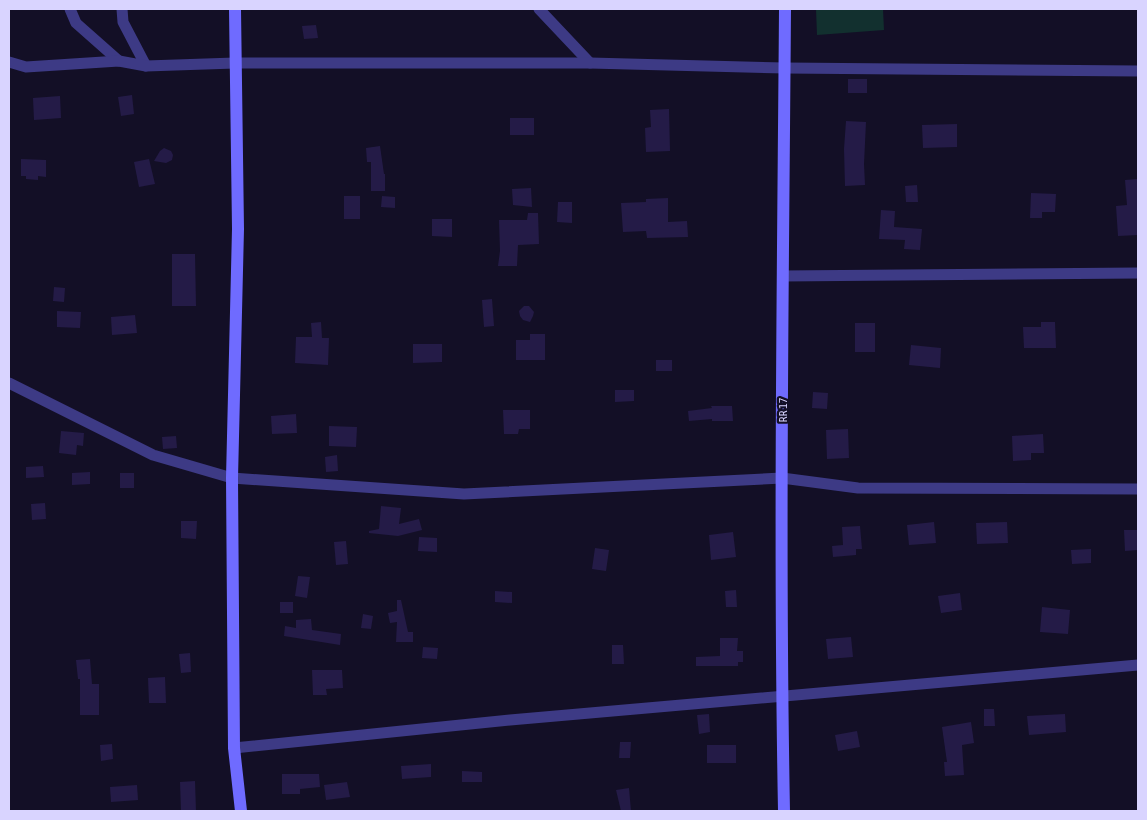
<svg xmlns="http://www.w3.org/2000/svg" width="1147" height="820" font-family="'Asap Condensed',sans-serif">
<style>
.green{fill:#12302f}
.building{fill:#241b47}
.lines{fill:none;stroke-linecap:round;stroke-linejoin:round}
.street{stroke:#3d3a85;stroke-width:11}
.secondary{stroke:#6f6bff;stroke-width:12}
.labels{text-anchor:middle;stroke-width:4.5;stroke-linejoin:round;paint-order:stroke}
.street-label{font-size:12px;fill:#d9d4ff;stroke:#130f26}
</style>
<rect width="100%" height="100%" fill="#130f26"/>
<!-- green -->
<path class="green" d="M816,9h67l1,21 -67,5z"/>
<!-- building -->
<g class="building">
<path d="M316,25l2,13 -14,1 -2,-13z"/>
<rect x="848" y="79" width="19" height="14"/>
<path d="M132,95l2,19 -13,2 -3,-19z"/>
<path d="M60,96l1,22 -27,2 -1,-22z"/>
<path d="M669,109l1,42 -24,1 -1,-24 6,-1 -1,-17z"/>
<rect x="510" y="118" width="24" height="17"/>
<path d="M846,121l20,1 -2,42 1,21 -20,1 -1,-37z"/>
<path d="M957,124v23l-34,1 -1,-23z"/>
<path d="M380,146l4,28h1v17h-14v-29h-4l-1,-14z"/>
<path d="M164,148l7,3 2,4 -1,5 -6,3 -12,-2 6,-10z"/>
<path d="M21,159l25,1v17l-8,-1v4l-12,-1v-3h-5z"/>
<path d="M149,159l6,25 -16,3 -5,-25z"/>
<path d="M1138,179v56l-20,1 -2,-30 11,-1 -2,-25z"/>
<path d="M917,185l1,17h-12l-1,-16z"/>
<path d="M531,188l1,19 -19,-2 -1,-16z"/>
<path d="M1031,193l25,1 -1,18h-13v6h-12z"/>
<rect x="344" y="196" width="16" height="23"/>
<path d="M382,196l13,1v11l-14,-1z"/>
<path d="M668,198v24l19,-1 1,16 -41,1 -1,-7 -23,1 -2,-29 25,-1v-3z"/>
<path d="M558,202h14v21l-15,-1z"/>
<path d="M881,210l14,1 -1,16 28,2 -2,21 -16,-1 1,-9 -26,-1z"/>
<path d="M528,213h10l1,31 -21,1 -1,21h-19l2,-15 -1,-31h28z"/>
<path d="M432,219h20v18l-20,-1z"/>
<path d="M172,254h23l1,52h-24z"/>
<path d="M54,287l11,1 -1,14 -11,-1z"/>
<path d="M492,299l2,27 -10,1 -2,-27z"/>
<path d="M524,306h5l5,6 -1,4 -3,6 -7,-2 -3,-4 -1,-5z"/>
<path d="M57,311l24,1 -1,16 -23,-1z"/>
<path d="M135,315l2,18 -25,2 -1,-18z"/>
<path d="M321,322l1,16h7l-1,27 -33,-2 1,-26h16l-1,-14z"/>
<path d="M1041,322h14l1,26h-32l-1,-21h18z"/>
<rect x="855" y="323" width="20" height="29"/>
<path d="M530,334h15v26h-29v-20h14z"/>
<path d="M413,344h29v18l-29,1z"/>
<path d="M911,345l30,3 -1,20 -31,-3z"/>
<rect x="656" y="360" width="16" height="11"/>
<path d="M615,390h19v11l-19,1z"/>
<path d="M813,392l15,1 -1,16 -15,-1z"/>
<path d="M711,406h21l1,15h-21v-2l-23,2 -1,-10 24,-3z"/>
<path d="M503,410h27v19h-11l-1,5h-14z"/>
<path d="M296,414l1,19 -25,1 -1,-18z"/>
<path d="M329,426l28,1 -1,20 -27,-1z"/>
<path d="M848,429l1,29 -22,1 -1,-29z"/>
<path d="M61,431l23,2 -1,13 -6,-1 -1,10 -17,-2z"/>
<path d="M1043,434l1,19h-13v7l-18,1 -1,-25z"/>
<path d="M176,436l1,12 -14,1 -1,-12z"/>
<path d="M337,455l1,16 -12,1 -1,-15z"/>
<path d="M43,466l1,11 -18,1v-11z"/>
<path d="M90,472v12l-18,1v-12z"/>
<rect x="120" y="473" width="14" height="15"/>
<path d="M45,503l1,16 -14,1 -1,-16z"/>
<path d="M381,506l20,2 -2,16 20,-5 3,11 -24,6 -29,-3v-2l10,-2z"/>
<path d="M181,521h16l-1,18 -15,-1z"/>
<path d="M934,522l2,21 -27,2 -2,-20z"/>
<path d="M1007,522l1,21 -31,1 -1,-21z"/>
<path d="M860,526l2,23h-6v6l-23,2 -1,-11 11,-1 -1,-18z"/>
<path d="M1124,530h14v20l-13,1z"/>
<path d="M733,532l3,25 -25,3 -2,-25z"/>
<path d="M419,537l18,1v14l-19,-1z"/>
<path d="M346,541l2,23 -12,1 -2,-23z"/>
<path d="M595,548l14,2 -3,21 -14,-2z"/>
<path d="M1091,549v14l-19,1 -1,-14z"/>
<path d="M298,576l12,1 -3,21 -12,-2z"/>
<path d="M736,590l1,17h-11l-1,-16z"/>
<path d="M495,591l17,1v11l-17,-1z"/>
<path d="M960,593l2,17 -21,3 -3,-17z"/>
<path d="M397,600h4l7,32h5v10h-17l1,-20 -7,1 -2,-10 9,-2z"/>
<rect x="280" y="602" width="13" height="11"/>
<path d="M1042,607l28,3 -2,24 -28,-2z"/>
<path d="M363,614l10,2 -2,13 -10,-1z"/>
<path d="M311,619l1,11 29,4 -1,11 -56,-9 1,-10 11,2v-8z"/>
<path d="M851,637l2,20 -25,2 -2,-20z"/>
<path d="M720,638h18l-1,13h6v11h-5v4h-42v-9l24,-1z"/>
<path d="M612,645h11l1,19h-12z"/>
<path d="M423,647l15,1 -1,11 -15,-1z"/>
<path d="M190,653l1,19 -10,1 -2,-19z"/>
<path d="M90,659l2,25h7v31h-19v-36h-2l-2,-19z"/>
<path d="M312,670h30l1,18 -17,1 1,6h-14z"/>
<path d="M165,677l1,26h-17l-1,-25z"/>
<path d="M984,709h10l1,17h-11z"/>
<path d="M709,714l1,18 -11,2 -2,-19z"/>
<path d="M1065,714l1,18 -37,3 -2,-19z"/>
<path d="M971,722l3,21 -12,2 2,30 -19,1 -1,-14h3l-5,-35z"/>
<path d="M857,731l3,16 -22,4 -3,-16z"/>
<path d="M620,742h11l-1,16h-11z"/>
<path d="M112,744l1,15 -12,2 -1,-16z"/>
<rect x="707" y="745" width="29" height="18"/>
<path d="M431,764v13l-29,2 -1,-13z"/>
<path d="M462,771l20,1v10h-20z"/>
<path d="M282,774h37l1,13 -20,2v5h-18z"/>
<path d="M195,781l1,30h-15l-1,-29z"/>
<path d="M347,782l3,15 -24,3 -2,-15z"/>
<path d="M137,785l1,15 -27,2 -1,-15z"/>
<path d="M629,788l2,23h-10l-5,-21z"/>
</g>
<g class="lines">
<!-- street -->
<g class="street">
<path d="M70,9l6,14 43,38"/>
<path d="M122,9l1,13 23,44"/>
<path d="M539,9l51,54"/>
<path d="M9,62l17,5 93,-6 27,5 89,-3h355l195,5 353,3"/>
<path d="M783,276l355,-3"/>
<path d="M9,383l144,72 79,23 232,16 318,-16 76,10 280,1"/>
<path d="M234,748l276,-28 628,-55"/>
</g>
<!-- secondary -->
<g class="secondary">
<path d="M235,9l3,220 -6,249 2,270 7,63"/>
<path d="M784,811c-5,-267 -1,-535 1,-802"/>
</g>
</g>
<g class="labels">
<!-- street labels -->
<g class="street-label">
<text transform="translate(783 410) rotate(-90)" y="4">RR 17</text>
</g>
</g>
<!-- border -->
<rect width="1147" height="820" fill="none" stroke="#d9d4ff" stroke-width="20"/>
</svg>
